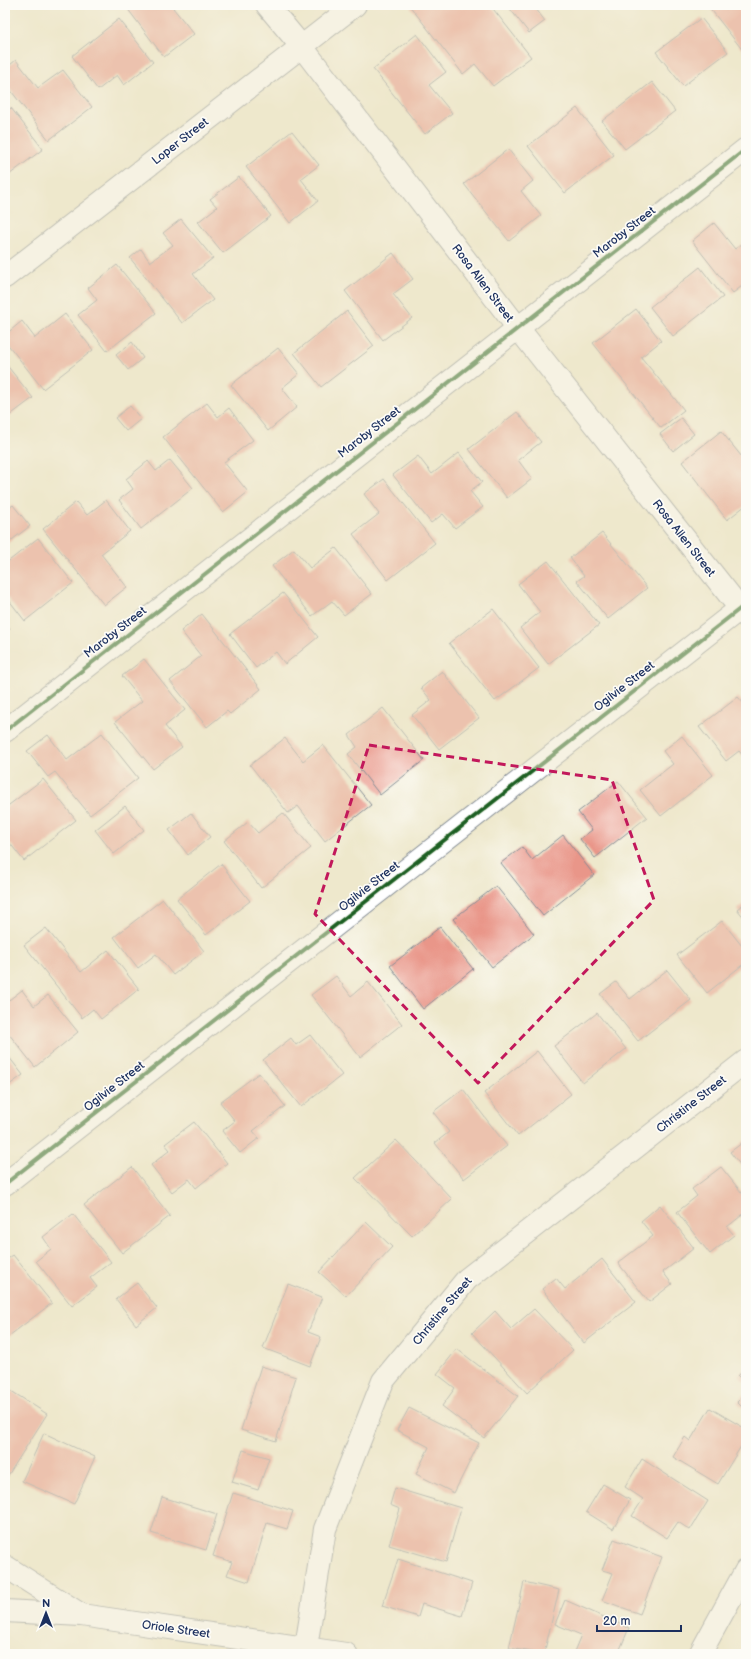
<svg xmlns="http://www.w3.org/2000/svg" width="751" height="1659" font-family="'Balsamiq Sans',sans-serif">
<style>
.building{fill:#e99689}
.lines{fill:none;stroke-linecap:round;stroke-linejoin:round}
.minor-casing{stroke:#848c95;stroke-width:24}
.minor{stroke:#fff;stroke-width:22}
.cycleway-casing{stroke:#fdfcf7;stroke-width:6}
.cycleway{stroke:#1b5e20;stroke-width:4}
.marked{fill:none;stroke:#c2185b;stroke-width:3;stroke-dasharray:8 5;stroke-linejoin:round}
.labels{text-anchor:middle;stroke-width:3.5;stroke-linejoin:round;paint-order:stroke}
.street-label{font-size:12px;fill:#1b2f5e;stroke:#fdfcf7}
</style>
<rect width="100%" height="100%" fill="#fdfcf7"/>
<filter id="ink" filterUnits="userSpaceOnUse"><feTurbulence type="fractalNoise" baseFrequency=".025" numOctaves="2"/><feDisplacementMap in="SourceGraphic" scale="8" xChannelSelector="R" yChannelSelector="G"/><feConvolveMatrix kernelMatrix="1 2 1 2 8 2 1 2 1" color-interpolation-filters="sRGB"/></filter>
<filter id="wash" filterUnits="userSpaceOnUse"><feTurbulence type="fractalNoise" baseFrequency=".012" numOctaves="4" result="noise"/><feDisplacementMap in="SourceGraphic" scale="16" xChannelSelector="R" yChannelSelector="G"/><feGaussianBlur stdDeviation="0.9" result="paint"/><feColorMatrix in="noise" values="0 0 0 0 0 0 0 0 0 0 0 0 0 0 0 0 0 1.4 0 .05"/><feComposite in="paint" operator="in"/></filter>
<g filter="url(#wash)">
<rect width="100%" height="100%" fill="#eee8cc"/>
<g id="blocks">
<!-- building -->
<g class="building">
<path d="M131,5h46l-4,3 21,26 -30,23 -37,-49z"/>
<path d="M409,5h51l2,3 4,-3h24l41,52 -38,29 -18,-22 -12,10z"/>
<path d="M507,5h26l12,16 -16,12z"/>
<path d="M712,5h34v46l-2,1 -35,-45z"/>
<path d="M701,18l27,34 -45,34 -27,-34z"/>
<path d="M119,19l34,43 -29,23 -7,-10 -19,15 -26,-34z"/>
<path d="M417,34l29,38 -17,13 23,28 -27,21 -52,-65z"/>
<path d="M16,60l22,28 25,-18 29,37 -43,33 -44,-57v-14z"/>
<path d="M652,82l23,29 -50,38 -23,-28z"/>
<path d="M11,108l32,41 -38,29v-66z"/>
<path d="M577,108l37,47 -49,38 -37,-47z"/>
<path d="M292,131l27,34 -18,14 17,22 -28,22 -44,-56z"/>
<path d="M508,149l25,32 -12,10 20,25 -32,25 -45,-57z"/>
<path d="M239,177l32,39 -48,37 -25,-31 19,-15 -7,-8z"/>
<path d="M181,219l32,39 -20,16 20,26 -31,23 -52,-65 11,-9 9,13 23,-17 -10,-12z"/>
<path d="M714,223l21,26 11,-8v42l-13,10 -41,-52z"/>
<path d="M393,253l20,26 -20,15 19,24 -29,22 -38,-49z"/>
<path d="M117,265l39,48 -49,38 -29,-36 19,-15 -9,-12z"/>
<path d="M700,267l23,30 -50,39 -23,-29z"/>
<path d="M636,309l25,32 -20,16 43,53 -23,18 -68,-85z"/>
<path d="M347,311l27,35 -53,41 -27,-34z"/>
<path d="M65,314l28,36 -50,39 -38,-48v-6l17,-14 13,17z"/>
<path d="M132,342l11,16 -15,12 -12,-15z"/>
<path d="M278,348l21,26 -17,14 15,19 -29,24 -37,-46z"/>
<path d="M5,363l28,35 -28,21z"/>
<path d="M207,403l11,14 11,-9 24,32 -29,22 24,30 -25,20 -60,-75z"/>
<path d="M130,406l11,13 -15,12 -11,-13z"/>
<path d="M517,412l24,30 -23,18 14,19 -25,19 -38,-49z"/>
<path d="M681,418l13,16 -21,17 -13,-17z"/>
<path d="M721,431l25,31v43l-19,15 -45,-58z"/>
<path d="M459,453l23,29 -12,9 13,16 -28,21 -12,-14 -12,9 -38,-48 25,-19 14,18z"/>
<path d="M170,460l23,28 -52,41 -22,-29 14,-11 -7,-10 22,-18 8,10z"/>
<path d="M384,479l51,64 -47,37 -35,-46 26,-20 -15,-20z"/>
<path d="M106,500l24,31 -29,23 26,33 -23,18 -61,-76 33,-27 11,13z"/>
<path d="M13,505l17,21 -22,17 -3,-4v-28z"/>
<path d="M602,533l45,55 -39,31 -31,-38 7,-5 -14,-18z"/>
<path d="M38,538l35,45 -48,38 -20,-26v-31z"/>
<path d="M336,548l36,46 -28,21 -12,-14 -20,15 -40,-50 22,-17 16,19z"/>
<path d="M548,561l51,64 -51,39 -28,-36 20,-16 -22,-28z"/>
<path d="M283,593l35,44 -33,27 -9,-12 -20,16 -26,-34z"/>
<path d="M493,609l46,59 -44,33 -46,-58z"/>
<path d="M202,614l59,75 -31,25 -3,-3 -20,16 -37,-46 31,-25 -20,-25z"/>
<path d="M5,622l5,7 -5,4z"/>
<path d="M144,659l41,51 -20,16 17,21 -29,22 -38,-47 27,-21 -20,-25z"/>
<path d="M442,671l37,47 -40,31 -27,-34 19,-15 -10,-12z"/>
<path d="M738,697l8,9v53l-7,-8 -13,10 -27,-34z"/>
<path d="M383,708l41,52 -44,35 -32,-41 9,-7 -8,-12z"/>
<path d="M102,733l36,45 -48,37 -35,-43 -7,5 -21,-26 21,-16 19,25z"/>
<path d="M682,736l31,39 -52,41 -21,-26 33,-26 -10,-13z"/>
<path d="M285,738l18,23 20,-16 48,60 -46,36 -27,-35 -10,7 -38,-48z"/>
<path d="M43,779l33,41 -52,41 -19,-24v-29z"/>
<path d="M618,781l29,36 -52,41 -15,-19 12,-9 -14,-18z"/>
<path d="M125,806l19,24 -30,24 -19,-24z"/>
<path d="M191,813l19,24 -22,18 -19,-25z"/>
<path d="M283,813l28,35 -50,40 -37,-47 24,-19 10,11z"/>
<path d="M563,835l31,40 -51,41 -42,-53 21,-16 10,13z"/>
<path d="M221,864l29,37 -44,34 -29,-36z"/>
<path d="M496,886l38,48 -42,33 -39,-48z"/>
<path d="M163,899l41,52 -31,24 -17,-21 -18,14 -24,-31z"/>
<path d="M746,902v18l-9,-11z"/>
<path d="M722,921l24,30v11l-39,31 -30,-38z"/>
<path d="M440,927l33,42 -50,40 -33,-43z"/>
<path d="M46,928l35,44 27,-22 31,39 -38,30 -8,-10 -11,9 -58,-73z"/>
<path d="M667,970l24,30 -53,41 -38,-47 16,-12 14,17z"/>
<path d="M336,976l15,20 17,-14 34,42 -42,33 -49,-62z"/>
<path d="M22,990l12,16 14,-11 30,37 -43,35 -30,-38v-26z"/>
<path d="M597,1013l29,36 -43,34 -29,-37z"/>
<path d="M310,1035l32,40 -41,32 -38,-47 28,-22 5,7z"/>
<path d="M537,1051l34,43 -53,42 -34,-43z"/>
<path d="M5,1052l18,23 -18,13z"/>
<path d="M259,1073l26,33 -32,25 6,7 -19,15 -18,-22 13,-10 -15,-19z"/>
<path d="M463,1089l44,57 -43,33 -29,-36 14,-11 -16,-20z"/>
<path d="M194,1122l33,41 -31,25 -7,-9 -17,13 -21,-27 19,-15 -5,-6z"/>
<path d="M396,1140l56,59 -40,37 -57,-58z"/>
<path d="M746,1140v32l-16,-20z"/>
<path d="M132,1167l38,49 -48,37 -38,-48z"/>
<path d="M721,1167l25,31v14l-19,15 7,8 -24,19 -33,-42 20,-16 -5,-7z"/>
<path d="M660,1205l34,43 -31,24 9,12 -23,18 -31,-39 35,-27 -12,-15z"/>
<path d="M73,1214l38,48 -21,16 7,9 -25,19 -36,-45 15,-12 -8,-12z"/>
<path d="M366,1222l26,25 -46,49 -27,-24z"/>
<path d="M13,1255l39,48 -47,36v-78z"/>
<path d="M602,1259l34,43 -52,41 -42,-54 14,-11 9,11z"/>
<path d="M137,1283l20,25 -21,17 -20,-26z"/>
<path d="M288,1284l34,13 -14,35 13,5 -11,29 -47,-18z"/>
<path d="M534,1309l39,41 -46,43 -55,-60 23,-22 16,18z"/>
<path d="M457,1349l61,47 -34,42 -42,-32 13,-18 -18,-14z"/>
<path d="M261,1366l35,11 -20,64 -35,-11z"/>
<path d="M746,1367v16l-8,-7z"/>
<path d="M5,1387l42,27 -40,63 -2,-1z"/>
<path d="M746,1393v18l-9,-9z"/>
<path d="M409,1408l70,35 -25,50 -38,-19 13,-27 -32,-17z"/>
<path d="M710,1408l36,21v9l-28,46 -45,-27 12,-20 5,4z"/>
<path d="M44,1433l51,24 -21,47 -52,-23z"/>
<path d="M243,1450l26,8 -11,32 -26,-8z"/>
<path d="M642,1459l66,42 -18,29 -12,-8 -11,16 -35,-22 11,-17 -18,-12z"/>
<path d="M603,1484l27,16 -17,29 -27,-17z"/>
<path d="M395,1488l66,20 -15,54 -57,-17 11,-36 -10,-4z"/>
<path d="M233,1493l60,18 -6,18 -20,-6 -18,59 -22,-7 5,-13 -19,-6z"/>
<path d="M162,1497l55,17 -11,36 -55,-17z"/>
<path d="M614,1539l48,18 -22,57 -38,-14 11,-27 -11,-3z"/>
<path d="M398,1559l74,24 -10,33 -40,-12 -4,13 -36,-11z"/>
<path d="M524,1582l35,8 -15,64 -35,-6z"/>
<path d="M565,1600l64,28 -11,26h-45l8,-19 -26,-11z"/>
</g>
</g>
</g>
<g filter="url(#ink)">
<use href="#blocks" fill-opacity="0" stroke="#848c95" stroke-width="1"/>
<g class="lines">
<defs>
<g id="minor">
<path d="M267,5l35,42 216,281 228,288"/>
<path d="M5,277l350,-272"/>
<path d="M5,731l741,-582"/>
<path d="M5,1184l741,-580"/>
<path d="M5,1566l75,48"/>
<path d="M5,1611l76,4 265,39"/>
<path d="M306,1647l19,-118 58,-148 84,-102 279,-218"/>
<path d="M700,1654l46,-84"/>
</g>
</defs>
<!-- minor casing -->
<use href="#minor" class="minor-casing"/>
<!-- minor -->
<use href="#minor" class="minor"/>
<defs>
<g id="cycleway">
<path d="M5,731l741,-582"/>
<path d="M5,1184l741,-580"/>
</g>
</defs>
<!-- cycleway casing -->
<use href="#cycleway" class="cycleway-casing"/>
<!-- cycleway -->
<use href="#cycleway" class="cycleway"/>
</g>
</g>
<!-- marked area -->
<path d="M0 0H751V1659H0ZM369,745l243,35 42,120 -176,183 -163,-169z" fill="#eee8cc" fill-opacity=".55" fill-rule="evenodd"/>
<path class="marked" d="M369,745l243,35 42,120 -176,183 -163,-169z"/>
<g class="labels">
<!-- street labels -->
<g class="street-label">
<text transform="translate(180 141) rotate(-38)" y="4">Loper Street</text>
<text transform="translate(624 232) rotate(-38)" y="4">Maroby Street</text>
<text transform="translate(483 283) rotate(53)" y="4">Rosa Allen Street</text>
<text transform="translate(369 432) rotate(-38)" y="4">Maroby Street</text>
<text transform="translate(684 538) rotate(52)" y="4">Rosa Allen Street</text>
<text transform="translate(115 632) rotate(-38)" y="4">Maroby Street</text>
<text transform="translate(624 686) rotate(-38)" y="4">Ogilvie Street</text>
<text transform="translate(369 886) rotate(-38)" y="4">Ogilvie Street</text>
<text transform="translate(114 1086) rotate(-38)" y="4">Ogilvie Street</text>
<text transform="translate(691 1104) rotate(-38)" y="4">Christine Street</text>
<text transform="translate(442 1311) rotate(-50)" y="4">Christine Street</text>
<text transform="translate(176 1629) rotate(8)" y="4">Oriole Street</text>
</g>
</g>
<!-- margin -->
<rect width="751" height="1659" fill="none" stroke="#fdfcf7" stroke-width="20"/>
<!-- north arrow -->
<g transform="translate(46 1613)" stroke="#fdfcf7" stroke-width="3" paint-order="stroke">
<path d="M0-3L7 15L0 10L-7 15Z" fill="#1b2f5e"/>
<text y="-6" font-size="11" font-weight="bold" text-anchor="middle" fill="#1b2f5e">N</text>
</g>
<!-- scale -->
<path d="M597 1625v6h84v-6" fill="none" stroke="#1b2f5e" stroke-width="2"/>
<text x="603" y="1625" font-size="12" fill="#1b2f5e" stroke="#fdfcf7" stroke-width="3" paint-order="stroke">20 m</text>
</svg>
